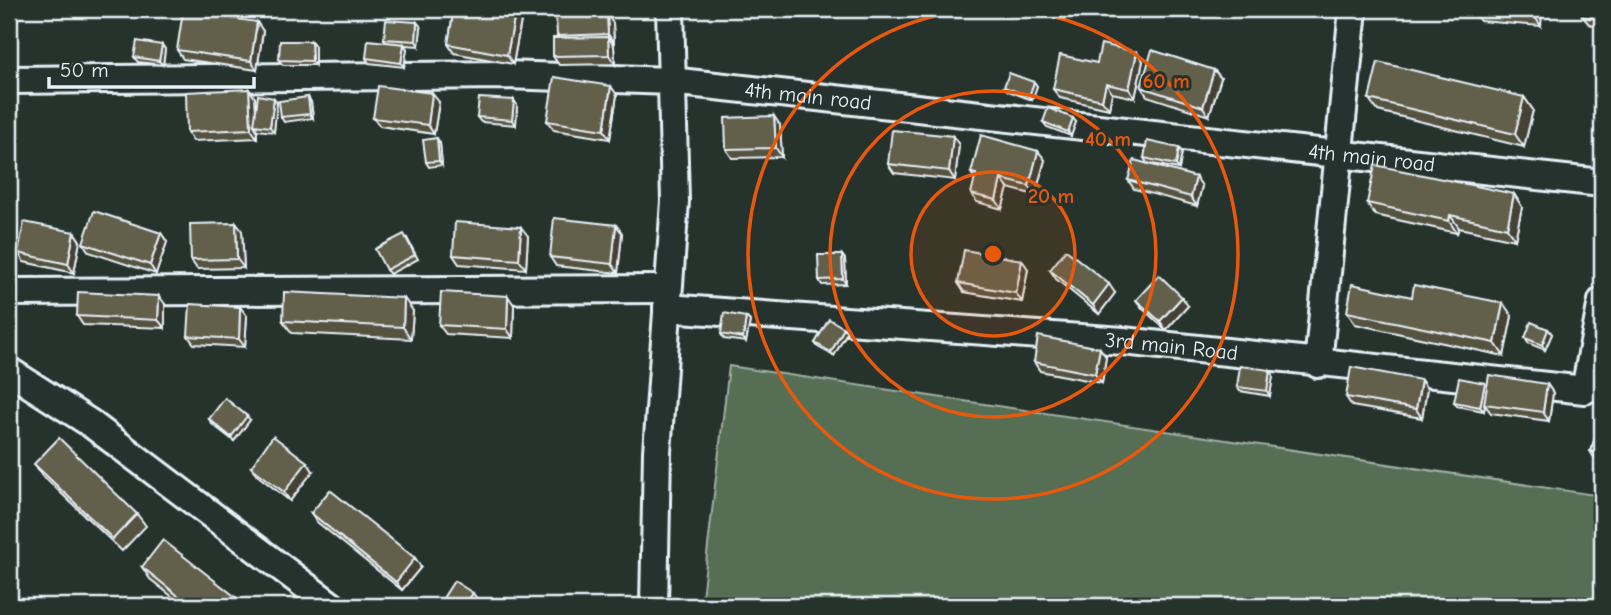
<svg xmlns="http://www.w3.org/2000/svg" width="1611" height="615" font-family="'Comic Neue',sans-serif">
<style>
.green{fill:#566e53;stroke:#9fb0a6;stroke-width:2}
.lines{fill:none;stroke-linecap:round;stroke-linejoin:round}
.minor-casing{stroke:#e8f1f8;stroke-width:32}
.minor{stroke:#26332d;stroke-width:26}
.wall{fill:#545240;stroke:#e8f1f8;stroke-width:2}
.shaded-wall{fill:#454234;stroke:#e8f1f8;stroke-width:2}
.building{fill:#625f4b;stroke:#e8f1f8;stroke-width:2}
.ring{fill:none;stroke:#e8590c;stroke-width:3.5}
.labels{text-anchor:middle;stroke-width:6;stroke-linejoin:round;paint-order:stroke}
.street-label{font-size:21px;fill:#e8f1f8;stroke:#26332d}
.centre{fill:#e8590c;stroke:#26332d;stroke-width:3.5}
.ring-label{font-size:21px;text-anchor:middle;font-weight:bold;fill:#e8590c;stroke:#26332d;stroke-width:6;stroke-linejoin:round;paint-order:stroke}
</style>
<rect width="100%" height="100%" fill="#26332d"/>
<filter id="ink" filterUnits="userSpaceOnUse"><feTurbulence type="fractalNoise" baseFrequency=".0143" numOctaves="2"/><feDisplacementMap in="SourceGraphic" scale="14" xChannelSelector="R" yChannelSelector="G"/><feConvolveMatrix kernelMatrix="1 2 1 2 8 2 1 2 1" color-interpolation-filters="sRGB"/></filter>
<g filter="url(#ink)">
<!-- green -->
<path class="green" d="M729,366l873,130v110h-901z"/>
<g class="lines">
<defs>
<g id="minor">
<path id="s1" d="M9,80l497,-5 164,6 932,102"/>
<path d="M9,292l659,-3"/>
<path id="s2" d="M667,308l456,33 462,49 17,-89"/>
<path d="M1318,364l35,-355"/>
<path d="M9,371l81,52 242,183"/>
<path d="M654,606l3,-154 18,-251 -5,-192"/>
</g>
</defs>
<!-- minor casing -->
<use href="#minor" class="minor-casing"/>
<!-- minor -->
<use href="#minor" class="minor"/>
</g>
<!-- wall -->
<g class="wall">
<path d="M454,9h68l1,1 -10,54 -59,-11 -6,-9z"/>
<path d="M1542,9l-1,17 -61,-5 -7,-9z"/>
<path d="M1602,9v18l-13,-3 -7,-8z"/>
<path d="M607,15l6,8 1,20h-2l2,3 1,18 -56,1 -6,-9 5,-18 -1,-2z"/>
<path d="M417,22l4,5 -2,19 -15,-1 3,4 -3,18 -35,-4 -3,-5 20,-16 -2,-3z"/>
<path d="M263,31l-6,39 -74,-11 -6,-9z"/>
<path d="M311,41l4,5v19h-32l-4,-5z"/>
<path d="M162,45l3,4 -2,16 -25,-3 -4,-5z"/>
<path d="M1143,61l-8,37 -23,-5 -3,16 -49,-11 -7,-9 44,-26z"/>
<path d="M1214,70l7,8 -12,38 -62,-20 -6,-9z"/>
<path d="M1034,82l3,4 -5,14 -24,-9 -4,-4z"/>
<path d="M617,95l-7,44 -56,-9 -7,-9z"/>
<path d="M308,97l3,5 2,16 -29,4 -3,-5z"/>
<path d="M1524,97l9,13 -9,37 -146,-36 -9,-12z"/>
<path d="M255,98l1,12 21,-8 -3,30 -17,-2v8l-64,3 -6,-9z"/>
<path d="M439,102l-5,32 -54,-8 -7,-8z"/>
<path d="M517,105l-1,20 -35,-3 -4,-5z"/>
<path d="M1043,122h33l-5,14 -24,-9z"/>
<path d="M780,125l2,32 -50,1 -6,-9z"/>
<path d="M953,136l6,9 -4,35 -61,-7 -6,-9z"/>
<path d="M440,143l2,22 -13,2 -3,-5z"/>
<path d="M1038,151l7,9 -10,35 -27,-7 -6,21 -25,-7 -6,-8 4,-15 -4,-6z"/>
<path d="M1182,152l-3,17 -32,-6 -3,-5z"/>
<path d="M1128,180l74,6 -5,20 -63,-17z"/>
<path d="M1514,194l8,13 -7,33 -56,-12 -2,5 -82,-18 -8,-12z"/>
<path d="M236,223l6,8 2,37 -47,1 -6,-9z"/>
<path d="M616,225l6,8 -4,40 -62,-7 -6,-9z"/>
<path d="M74,232l6,9 -6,32 -50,-11 -6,-9z"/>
<path d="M161,233l6,9 -11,32 -67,-22 -6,-9z"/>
<path d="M528,236l-2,33 -67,-5 -6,-9z"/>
<path d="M407,238l11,21 -28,15 -4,-4z"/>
<path d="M842,255l3,4 1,25 -24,1 -3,-5z"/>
<path d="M1028,269l-6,33 -58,-10 -6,-9z"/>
<path d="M1050,270l65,23 -16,21 -43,-35z"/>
<path d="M1412,297l100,19 -8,40 -149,-32 -8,-12z"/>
<path d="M1136,300l52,6 -22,24 -23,-21z"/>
<path d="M165,304v24l-82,-3 -6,-9z"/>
<path d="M514,305l-1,33 -67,-4 -7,-9z"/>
<path d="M240,307l7,9 -2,31 -51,-3 -6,-8z"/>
<path d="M413,311l-2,28 -119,-6 -9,-12z"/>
<path d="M746,317l4,4 -4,21 -22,-3 -3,-5z"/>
<path d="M844,328l3,4 -13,24 -16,-9 -3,-4z"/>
<path d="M1548,329l4,5 -7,16 -17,-7 -3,-5z"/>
<path d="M1106,357l-4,26 -62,-12 -6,-9z"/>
<path d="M1273,375l-3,21 -30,-5 -3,-4z"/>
<path d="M1421,380l6,9 -5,29 -70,-12 -6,-9z"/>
<path d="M1547,384l6,9 -4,28 -58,-8 -6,-8 -1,6 -27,-5 -3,-4 33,-16z"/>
<path d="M209,419l41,1 -16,21 -22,-17z"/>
<path d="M1602,422v38l-9,-4 -3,-5z"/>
<path d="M34,464l103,50 9,12 -24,25 -79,-75z"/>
<path d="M251,467l62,4 -23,30 -33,-26z"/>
<path d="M311,513l104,45 6,9 -19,23 -85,-68z"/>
<path d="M142,567l105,39h-63l-34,-27z"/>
</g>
<!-- shaded-wall -->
<g class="shaded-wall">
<path d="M516,9h6l1,1 -10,54 -6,-9z"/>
<path d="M1536,9h6l-1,17 -6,-9z"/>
<path d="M607,15l6,8 1,20 -6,-9z"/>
<path d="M257,22l6,9 -6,39 -6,-9z"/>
<path d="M417,22l4,5 -2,19 -3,-5z"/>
<path d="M608,37l6,9 1,18 -6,-9z"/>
<path d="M311,41l4,5v19l-3,-4z"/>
<path d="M404,44l3,5 -3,18 -3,-4z"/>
<path d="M162,45l3,4 -2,16 -4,-4z"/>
<path d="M1137,52l6,9 -8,37 -6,-9z"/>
<path d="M1214,70l7,8 -12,38 -6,-9z"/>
<path d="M1034,82l3,4 -5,14 -3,-4z"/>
<path d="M1106,84l6,9 -3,16 -7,-9z"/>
<path d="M611,86l6,9 -7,44 -6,-9z"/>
<path d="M249,89l6,9 2,28 -3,-1 3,5v8l-6,-9z"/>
<path d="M432,93l7,9 -5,32 -6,-9z"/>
<path d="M308,97l3,5 2,16 -3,-4z"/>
<path d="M1524,97l9,13 -9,37 -9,-13z"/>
<path d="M274,98l3,4 -3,30 -4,-5z"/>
<path d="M514,100l3,5 -1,20 -4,-5z"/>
<path d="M774,116l6,9 2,32 -6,-9z"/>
<path d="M1073,118l3,4 -5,14 -3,-4z"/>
<path d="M953,136l6,9 -4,35 -6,-9z"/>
<path d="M437,138l3,5 2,22 -3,-4z"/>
<path d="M1179,148l3,4 -3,17 -3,-4z"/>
<path d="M1038,151l7,9 -10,35 -6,-9z"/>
<path d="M1196,177l6,9 -5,20 -6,-9z"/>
<path d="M1001,179l7,9 -6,21 -6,-9z"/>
<path d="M1514,194l8,13 -7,33 -8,-12z"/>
<path d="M1450,215l9,13 -2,5 -8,-12z"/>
<path d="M236,223l6,8 2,37 -7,-9z"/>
<path d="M616,225l6,8 -4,40 -6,-9z"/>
<path d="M521,227l7,9 -2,33 -7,-9z"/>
<path d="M74,232l6,9 -6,32 -6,-9z"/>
<path d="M161,233l6,9 -11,32 -6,-9z"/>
<path d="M842,255l3,4 1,25 -3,-5z"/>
<path d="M1022,260l6,9 -6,33 -6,-9z"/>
<path d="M1109,284l6,9 -16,21 -6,-9z"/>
<path d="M159,296l6,8v24l-7,-8z"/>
<path d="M508,296l6,9 -1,33 -6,-9z"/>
<path d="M1182,297l6,9 -22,24 -6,-9z"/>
<path d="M404,298l9,13 -2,28 -8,-12z"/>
<path d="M1503,303l9,13 -8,40 -9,-13z"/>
<path d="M240,307l7,9 -2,31 -6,-8z"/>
<path d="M746,317l4,4 -4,21 -3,-4z"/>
<path d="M844,328l3,4 -13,24 -3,-4z"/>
<path d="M1548,329l4,5 -7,16 -3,-5z"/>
<path d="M1100,348l6,9 -4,26 -7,-9z"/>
<path d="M1270,370l3,5 -3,21 -3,-5z"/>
<path d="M1421,380l6,9 -5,29 -6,-9z"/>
<path d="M1485,383l3,4 -4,24 -4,-4z"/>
<path d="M1547,384l6,9 -4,28 -6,-9z"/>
<path d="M247,416l3,4 -16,21 -3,-4z"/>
<path d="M307,462l6,9 -23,30 -6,-9z"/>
<path d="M415,558l6,9 -19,23 -6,-8z"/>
<path d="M473,593l6,9 -3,4h-11v-1z"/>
</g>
<!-- building -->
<g class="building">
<path d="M454,9h62l-9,46 -59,-11z"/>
<path d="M1474,9h62l-1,8 -62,-5z"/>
<path d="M1584,9h18v10l-20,-3z"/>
<path d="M183,11l74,11 -6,39 -74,-11z"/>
<path d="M607,15l1,19 -51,2 -1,-20z"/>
<path d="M386,20l31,2 -1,19 -32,-2z"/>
<path d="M608,37l1,18 -56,1v-18z"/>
<path d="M368,40l36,4 -3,19 -35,-5z"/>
<path d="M137,41l25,4 -3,16 -25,-4z"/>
<path d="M280,41h31l1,20 -33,-1z"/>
<path d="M1101,44l36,8 -8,37 -23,-5 -4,16 -49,-11 7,-34 37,8z"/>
<path d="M1152,50l62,20 -11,37 -62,-20z"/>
<path d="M1378,62l146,35 -9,37 -146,-35z"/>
<path d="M1009,73l25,9 -5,14 -25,-9z"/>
<path d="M554,77l57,9 -7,44 -57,-9z"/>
<path d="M378,86l54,7 -4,32 -55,-7z"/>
<path d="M249,89l2,40 -64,3 -1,-40z"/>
<path d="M258,95l16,3 -4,29 -16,-2z"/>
<path d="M308,97l2,17 -29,3 -2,-16z"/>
<path d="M479,98l35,2 -2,20 -35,-3z"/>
<path d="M1048,108l25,10 -5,14 -25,-10z"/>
<path d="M774,116l2,32 -50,1 -1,-31z"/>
<path d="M892,130l61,6 -4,35 -61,-7z"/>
<path d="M981,135l57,16 -9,35 -28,-7 -5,21 -25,-6 5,-20 -5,-1z"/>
<path d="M437,138l2,23 -13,1 -3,-22z"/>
<path d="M1147,141l32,7 -3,17 -32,-7z"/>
<path d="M1134,160l62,17 -5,20 -63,-17z"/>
<path d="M1375,165l139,29 -7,34 -57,-13 -1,6 -82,-18z"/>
<path d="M94,211l67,22 -11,32 -67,-22z"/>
<path d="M554,218l62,7 -4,39 -62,-7z"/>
<path d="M24,222l50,10 -6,32 -50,-11z"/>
<path d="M455,222l66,5 -2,33 -66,-5z"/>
<path d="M236,223l1,36 -46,1 -1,-36z"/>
<path d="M404,234l11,21 -29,15 -11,-21z"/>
<path d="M964,250l58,10 -6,33 -58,-10z"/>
<path d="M1066,250l43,34 -16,21 -43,-35z"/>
<path d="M818,255h24l1,24 -24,1z"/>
<path d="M1159,275l23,22 -22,24 -24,-21z"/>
<path d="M1352,284l60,13 2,-12 89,18 -8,40 -148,-31z"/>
<path d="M78,292l81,4 -1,24 -81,-4z"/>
<path d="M284,292l120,6 -1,29 -120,-6z"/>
<path d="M441,292l67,4 -1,33 -68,-4z"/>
<path d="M190,304l50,3 -1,32 -51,-3z"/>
<path d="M724,313l22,4 -3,21 -22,-4z"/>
<path d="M829,319l15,9 -13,24 -16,-9z"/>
<path d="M1531,322l17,7 -6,16 -17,-7z"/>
<path d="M1038,336l62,12 -5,26 -61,-12z"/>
<path d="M1240,366l30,4 -3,21 -30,-4z"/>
<path d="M1351,367l70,13 -5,29 -70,-12z"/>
<path d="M1489,375l58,9 -4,28 -59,-8z"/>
<path d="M1459,378l26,5 -5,24 -26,-5z"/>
<path d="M225,398l22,18 -16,21 -22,-18z"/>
<path d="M1602,422v34l-12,-5z"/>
<path d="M273,436l34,26 -23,30 -33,-25z"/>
<path d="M59,438l78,76 -24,25 -79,-75z"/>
<path d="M330,490l85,68 -19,24 -85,-69z"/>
<path d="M163,540l84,66h-56l-49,-39z"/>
<path d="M454,581l19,12 -8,12 1,1h-28z"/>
</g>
</g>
<!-- distance rings -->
<circle cx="993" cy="254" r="82" fill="#e8590c" fill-opacity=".12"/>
<g class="ring">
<circle cx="993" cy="254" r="82"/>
<circle cx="993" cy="254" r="163"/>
<circle cx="993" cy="254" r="245"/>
</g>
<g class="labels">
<!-- street labels -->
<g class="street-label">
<text dy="7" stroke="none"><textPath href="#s1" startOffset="800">4th main road</textPath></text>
<text dy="7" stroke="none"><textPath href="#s1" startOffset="1367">4th main road</textPath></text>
<text dy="7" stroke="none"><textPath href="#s2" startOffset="506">3rd main Road</textPath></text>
</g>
</g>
<circle cx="993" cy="254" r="10" class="centre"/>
<g class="ring-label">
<text x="1166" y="88">60 m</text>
<text x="1108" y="146">40 m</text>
<text x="1051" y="203">20 m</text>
</g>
<!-- margin -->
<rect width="1611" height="615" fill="none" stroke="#26332d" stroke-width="35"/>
<rect x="18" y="18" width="1576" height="580" fill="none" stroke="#e8f1f8" stroke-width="2.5" filter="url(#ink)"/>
<!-- scale -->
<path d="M49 77v10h205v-10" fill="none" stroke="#e8f1f8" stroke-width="3.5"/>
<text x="60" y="77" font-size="21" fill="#e8f1f8" stroke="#26332d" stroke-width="5" paint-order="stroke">50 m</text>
</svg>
